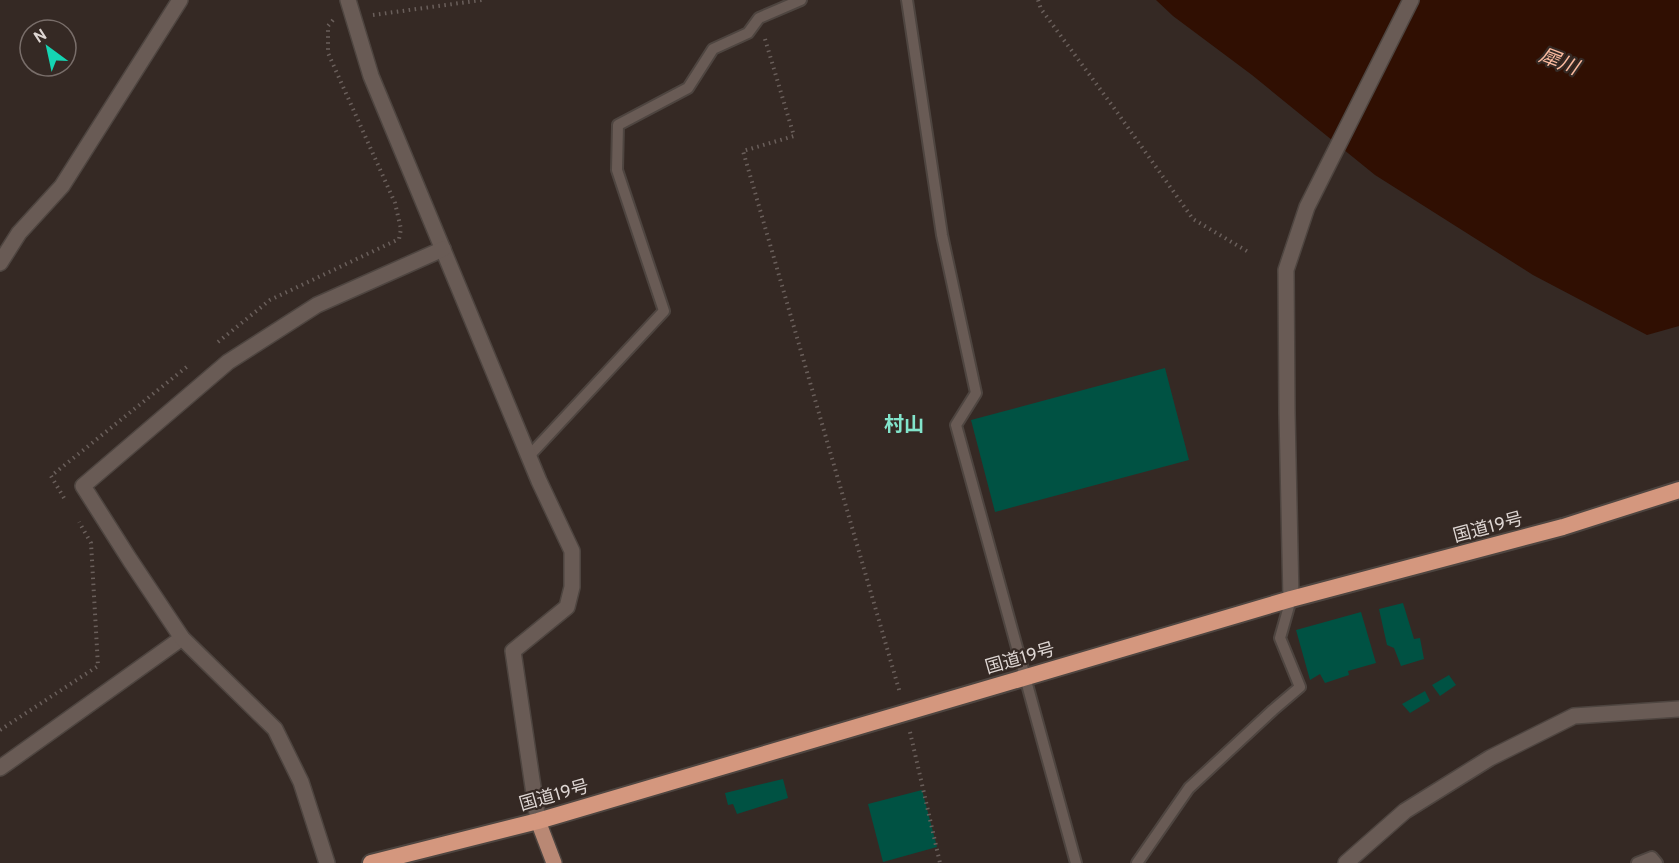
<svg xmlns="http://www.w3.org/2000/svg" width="1679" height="863" font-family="Overpass,'Noto Sans JP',sans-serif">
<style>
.water{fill:#300f02}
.building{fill:#005243}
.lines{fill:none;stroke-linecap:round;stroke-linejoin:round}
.service-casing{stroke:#4e4540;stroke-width:14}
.minor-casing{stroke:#4e4540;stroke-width:18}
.tertiary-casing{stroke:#4e4540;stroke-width:18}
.primary-casing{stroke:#4e4540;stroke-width:18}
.trunk-casing{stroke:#4e4540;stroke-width:20}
.path{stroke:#6a5f5b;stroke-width:4;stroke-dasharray:1.5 4.5;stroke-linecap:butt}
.service{stroke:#695b55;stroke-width:10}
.minor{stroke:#695b55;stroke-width:15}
.tertiary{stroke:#695b55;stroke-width:15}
.primary{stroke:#b98874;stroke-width:15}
.trunk{stroke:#d4977e;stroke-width:16}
.labels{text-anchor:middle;stroke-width:4.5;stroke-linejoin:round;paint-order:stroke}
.street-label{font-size:18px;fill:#ded6d3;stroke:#352924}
.water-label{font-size:20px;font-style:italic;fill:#faba9f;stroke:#352924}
.neighbourhood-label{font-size:20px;font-weight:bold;fill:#82e4cb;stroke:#352924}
</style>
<rect width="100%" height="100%" fill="#352924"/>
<!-- water -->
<path class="water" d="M1156,0h523v326l-32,9 -114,-60 -158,-100 -123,-100 -79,-59z"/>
<!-- building -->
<g class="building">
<path d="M1165,368l24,92 -194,52 -24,-92z"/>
<path d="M1403,603l11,36 6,-1 4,21 -23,7 -7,-18 -7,-3 -8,-36z"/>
<path d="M1361,612l15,51 -28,8 1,4 -24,8 -5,-9 -10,6 -14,-50z"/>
<path d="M1449,675l7,10 -16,11 -8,-11z"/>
<path d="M1425,691l5,10 -20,12 -8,-9z"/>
<path d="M783,779l5,19 -51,16 -4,-10 -5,1 -3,-12z"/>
<path d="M922,790l15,57 -54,15 -15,-58z"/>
</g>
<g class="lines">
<defs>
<g id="service">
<path d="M907,0l35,235 34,158 -20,32 120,438"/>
<path d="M529,456l135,-145 -47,-141 1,-45 70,-37 25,-39 35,-16 11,-15 42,-18"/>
<path d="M1137,863l52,-75 84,-78 27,-23 -20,-49 11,-39"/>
<path d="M1637,863l15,-6 5,6"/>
</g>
<g id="minor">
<path d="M348,0l23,76 168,405 33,70v36l-5,20 -54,44 25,170"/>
<path d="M0,263l19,-30 43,-47 118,-186"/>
<path d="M0,768l182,-130"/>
<path d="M327,863l-26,-81 -26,-53 -93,-91 -52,-78 -47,-74 145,-124 89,-57 126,-56"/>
<path d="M1346,863l59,-52 85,-53 84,-42 105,-7"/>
</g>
<path id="tertiary" d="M1291,599l-4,-186 -1,-143 21,-63 104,-207"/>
<path id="primary" d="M538,821l16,42"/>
<path id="trunk" d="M371,863l167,-42 753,-222 272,-72 116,-37"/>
</defs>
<!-- service casing -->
<use href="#service" class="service-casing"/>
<!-- minor casing -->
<use href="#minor" class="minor-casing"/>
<!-- tertiary casing -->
<use href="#tertiary" class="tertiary-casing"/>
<!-- primary casing -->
<use href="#primary" class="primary-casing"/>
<!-- trunk casing -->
<use href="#trunk" class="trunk-casing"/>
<!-- path -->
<g class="path">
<path d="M1038,0l3,9 73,99 79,111 57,34"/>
<path d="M373,15l109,-15"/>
<path d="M765,39l29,97 -51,15 157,542"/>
<path d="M218,342l52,-42 129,-61 2,-10 -6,-26 -67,-150v-27l5,-6"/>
<path d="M64,498l-13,-22 138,-111"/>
<path d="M0,730l98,-64 -7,-123 -12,-21"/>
<path d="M910,732l30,131"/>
</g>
<!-- service -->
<use href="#service" class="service"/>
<!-- minor -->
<use href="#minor" class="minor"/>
<!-- tertiary -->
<use href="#tertiary" class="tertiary"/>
<!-- primary -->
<use href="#primary" class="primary"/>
<!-- trunk -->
<use href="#trunk" class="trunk"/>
</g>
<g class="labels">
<!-- street labels -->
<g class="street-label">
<text transform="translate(1488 527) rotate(-15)" y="6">国道19号</text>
<text transform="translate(1020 658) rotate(-16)" y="6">国道19号</text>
<text transform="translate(554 795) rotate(-16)" y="6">国道19号</text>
</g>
<!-- water labels -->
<g class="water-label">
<text transform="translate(1559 61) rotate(21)" y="7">犀川</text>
</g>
<!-- neighbourhood labels -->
<g class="neighbourhood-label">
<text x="904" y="431">村山</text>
</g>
</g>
<!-- north arrow -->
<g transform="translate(48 48) rotate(327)"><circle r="28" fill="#352924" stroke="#796e6a" stroke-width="1.5"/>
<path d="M0-4.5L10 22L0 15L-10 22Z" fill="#15d5b3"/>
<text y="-9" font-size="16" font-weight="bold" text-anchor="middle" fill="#ded6d3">N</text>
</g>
</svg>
